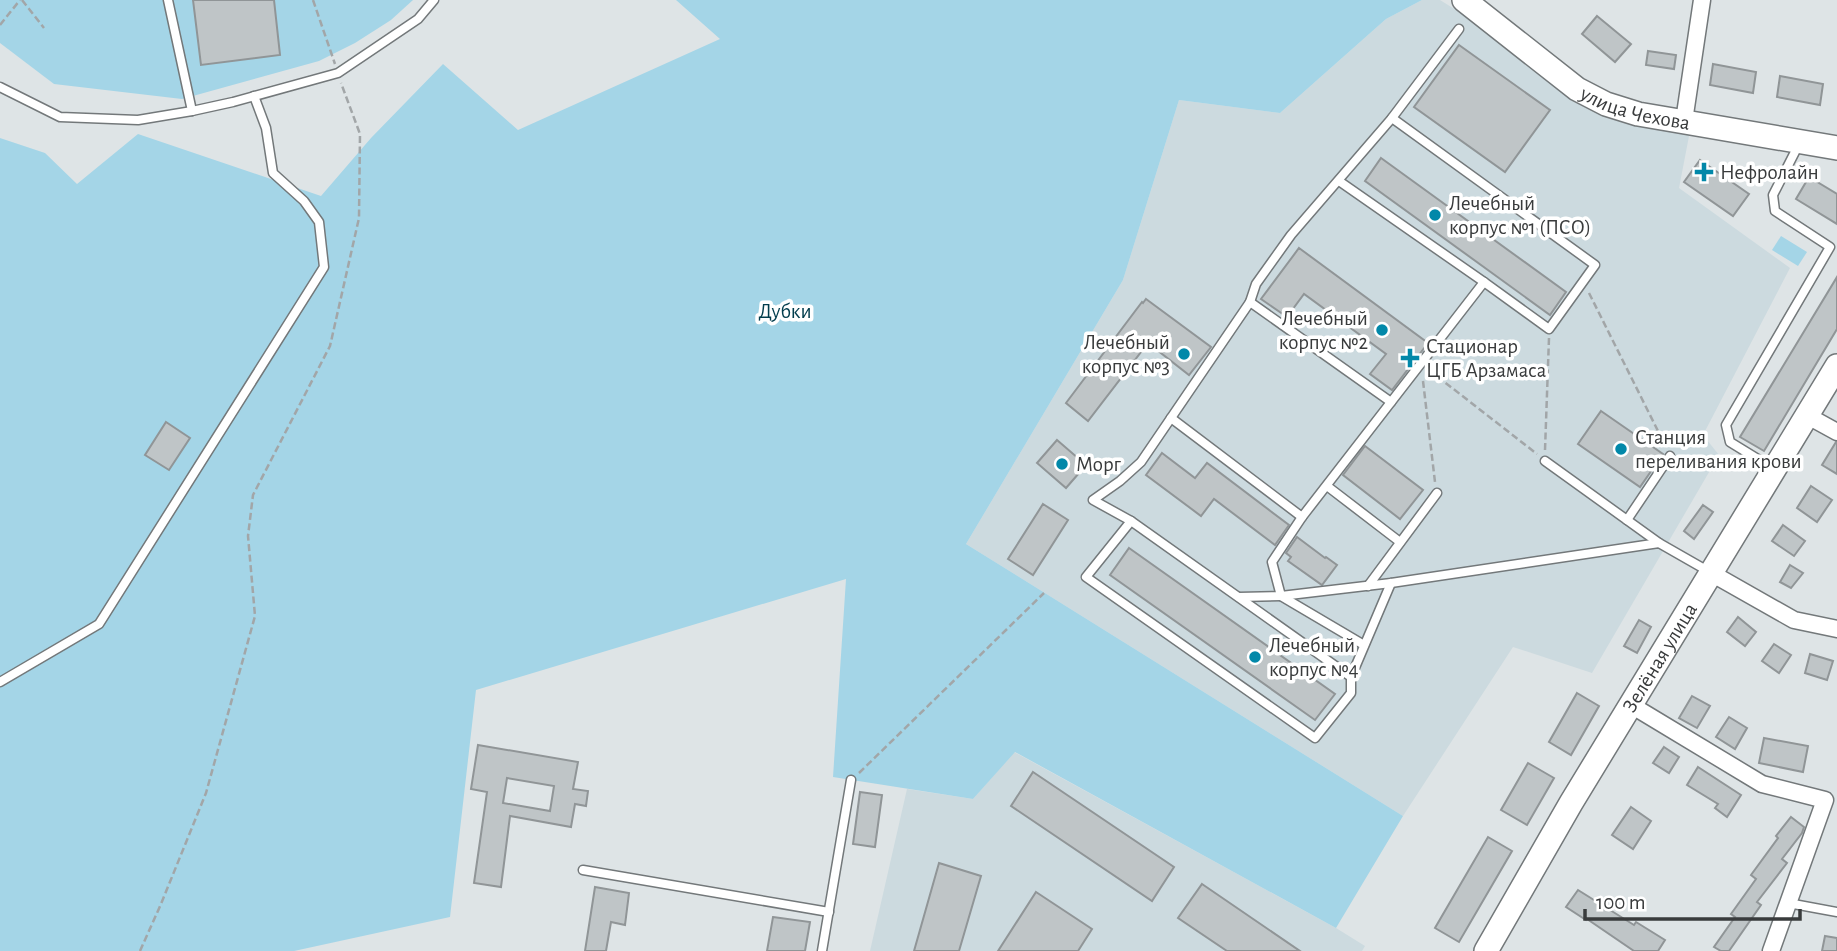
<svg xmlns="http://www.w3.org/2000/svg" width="1837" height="951" font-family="'Alegreya Sans',sans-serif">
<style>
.built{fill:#ccdadf}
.green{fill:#a4d5e7}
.building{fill:#bfc5c7;stroke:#909597;stroke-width:2;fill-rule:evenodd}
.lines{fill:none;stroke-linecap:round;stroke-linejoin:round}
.lane-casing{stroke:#73787a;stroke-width:11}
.street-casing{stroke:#73787a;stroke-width:19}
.secondary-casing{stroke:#73787a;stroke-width:26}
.path{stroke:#a2a6a8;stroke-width:2.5;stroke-dasharray:7 3.5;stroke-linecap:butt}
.lane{stroke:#fff;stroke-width:8}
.street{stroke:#fff;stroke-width:16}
.secondary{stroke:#fff;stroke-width:23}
.poi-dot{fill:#0288a9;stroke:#fff;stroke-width:2.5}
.labels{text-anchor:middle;stroke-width:7;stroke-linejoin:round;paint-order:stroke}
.street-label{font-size:21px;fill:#393b3c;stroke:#fff}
.poi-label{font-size:21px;fill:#393b3c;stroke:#fff;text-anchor:start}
.park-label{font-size:21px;fill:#023d4d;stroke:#fff}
</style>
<rect width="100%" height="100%" fill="#dee4e6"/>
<!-- built -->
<g class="built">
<path d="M1422,0h18l56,35 58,46 136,50 -11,57 111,80 -87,167 16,20 -127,218 -79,-26 -110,169 -437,-272 157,-264 56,-180 101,13 106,-94z"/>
<path d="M1014,752l322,176 29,18 -3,5h-492l37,-162 66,10z"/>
</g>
<!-- green -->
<g class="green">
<path d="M0,0h413l-22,20 -36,23 -36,18 -137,38 -128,-15 -54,-41z"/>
<path d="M676,0h746l-36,19 -106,94 -101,-13 -56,180 -157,264 437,272 -67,112 -321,-176 -42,47 -140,-22 13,-198 -370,111 -26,227 -156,34h-294v-813l45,15 32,31 61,-50 183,62 50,-58 72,-74 75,66 202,-91z"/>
<path d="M1781,236l26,16 -9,14 -26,-16z"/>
</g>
<!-- building -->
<g class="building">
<path d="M193,0h81l6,55 -79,10z"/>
<path d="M1597,16l34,28 -16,18 -33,-28z"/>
<path d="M1459,45l91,65 -45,62 -91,-65z"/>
<path d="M1648,51l28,4 -2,14 -28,-4z"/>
<path d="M1713,64l43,8 -3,21 -43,-8z"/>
<path d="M1780,76l43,8 -3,21 -43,-8z"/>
<path d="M1381,158l185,134 -16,23 -185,-134z"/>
<path d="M1700,160l49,34 -16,22 -49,-34z"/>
<path d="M1809,177l28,17v30l-41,-25z"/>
<path d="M1299,248l129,95 -36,47 -22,-16 16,-20 -82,-60 -17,23 -26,-18z"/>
<path d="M1837,277v52l-73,122 -24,-14z"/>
<path d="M1146,299l65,48 -22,28 -41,-32 -60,78 -22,-18 76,-101 1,1z"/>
<path d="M1601,411l62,43 -23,33 -62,-43z"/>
<path d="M166,422l24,16 -21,32 -24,-15z"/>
<path d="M1057,440l29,25 -20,23 -29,-25z"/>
<path d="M1836,442h1v32l-15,-9z"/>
<path d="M1365,446l58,44 -23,29 -57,-44z"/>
<path d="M1162,453l33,25 12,-15 82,62 -14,20 -61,-46 -13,17 -55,-41z"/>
<path d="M1811,486l21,14 -15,22 -20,-14z"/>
<path d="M1043,504l25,16 -35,55 -25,-16z"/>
<path d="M1703,505l10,7 -19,27 -10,-8z"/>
<path d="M1783,525l22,16 -11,15 -22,-15z"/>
<path d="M1297,537l28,21 1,-1 11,8 -15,20 -34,-24 3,-4 -5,-4z"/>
<path d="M1129,548l206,146 -20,26 -205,-145z"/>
<path d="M1790,565l13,8 -12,15 -11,-6z"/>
<path d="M1738,617l18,15 -11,14 -18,-14z"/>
<path d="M1639,620l12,7 -14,26 -13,-7z"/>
<path d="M1774,644l17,11 -12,18 -17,-12z"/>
<path d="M1810,654l23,7 -6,19 -22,-7z"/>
<path d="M1577,693l22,13 -28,49 -22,-13z"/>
<path d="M1692,696l18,10 -13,22 -18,-10z"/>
<path d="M1729,717l18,11 -12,21 -19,-12z"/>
<path d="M1764,738l44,8 -5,26 -44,-9z"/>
<path d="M478,745l100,17 -5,27 15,2 -2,15 -11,-2 -4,23 -61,-11 -9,71 -27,-4 13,-91 -16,-3zM507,778l47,8 -4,25 -47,-8z"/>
<path d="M1664,747l15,10 -10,16 -16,-10z"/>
<path d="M1528,763l26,15 -27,47 -26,-15z"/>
<path d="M1698,767l43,28 -14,22 -12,-9 3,-4 -31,-19z"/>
<path d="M1033,772l141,95 -22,34 -141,-95z"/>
<path d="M860,792l22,3 -7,52 -22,-3z"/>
<path d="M1631,807l20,14 -18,28 -21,-14z"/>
<path d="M1791,817l13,10 -2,6 -20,26 5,4 -30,39 4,3 -32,46h-8l-7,-4 21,-30 -4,-3 25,-35 -5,-4 27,-37 -2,-2z"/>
<path d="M1488,837l24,14 -53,91 -24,-14z"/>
<path d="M939,863l42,13 -22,75h-45z"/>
<path d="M1202,884l98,67h-73l-49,-33z"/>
<path d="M595,887l34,6 -4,32 -14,-3 -5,29h-21z"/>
<path d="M1578,890l56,35 2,-3 29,18 -7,11h-24l-47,-32 -1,1 -20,-13z"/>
<path d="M1036,892l56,37 -14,22h-80z"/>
<path d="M773,917l37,5 -5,29h-38z"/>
<path d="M1825,936l12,2v13h-15z"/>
</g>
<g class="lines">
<defs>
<g id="lane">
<path d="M168,0l24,111"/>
<path d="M0,87l60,30 78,3 54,-9 41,-9 105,-29 80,-54 16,-19"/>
<path d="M1339,181l145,101 65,47 46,-64 -203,-147"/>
<path d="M1250,302l141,100"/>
<path d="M1171,418l131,99"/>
<path d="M1545,461l114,82"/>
<path d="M1774,469l-44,-27 -4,-17 104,-178 -55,-36 -2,-16 26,-51"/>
<path d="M1327,486l73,56"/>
<path d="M1627,520l43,-64"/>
<path d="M1131,521l-38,-21 27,-19 21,-19 109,-160 6,-18 35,-49 101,-117 67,-89"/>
<path d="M1368,586l69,-93"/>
<path d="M1239,597l42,-1 110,-13 268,-40 49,28"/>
<path d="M1364,645l-83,-49 -9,-34 30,-45 182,-235"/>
<path d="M1351,677l-220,-156 -45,56 229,161 36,-45v-16l40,-94"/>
<path d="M0,682l99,-58 225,-357 -5,-45 -15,-21 -31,-28 -7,-45 -12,-32"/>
<path d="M583,870l246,42"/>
<path d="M1788,903l49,9"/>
<path d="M822,951l29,-171"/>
</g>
<g id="street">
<path d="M1684,121l18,-121"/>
<path d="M1806,415l31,17"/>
<path d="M1711,573l83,47 43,9"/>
<path d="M1631,705l131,79 63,16 -54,151"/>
</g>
<g id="secondary">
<path id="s1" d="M1464,0l113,89 29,15 32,10 199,34"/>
<path id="s2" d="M1486,951l85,-148 266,-437"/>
</g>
</defs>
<!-- lane casing -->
<use href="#lane" class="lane-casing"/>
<!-- street casing -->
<use href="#street" class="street-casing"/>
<!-- secondary casing -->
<use href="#secondary" class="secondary-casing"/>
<!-- path -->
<g class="path">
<path d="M22,0l22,28"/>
<path d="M313,0l22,64"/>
<path d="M0,25l20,-25"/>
<path d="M1589,293l77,154"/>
<path d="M1429,370l108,84"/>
<path d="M1423,381l12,101"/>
<path d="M1545,450l4,-112"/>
<path d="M859,773l185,-180"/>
<path d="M140,951l21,-47 45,-111 49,-177 -7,-80 5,-41 77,-149 29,-128 1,-84 -19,-51"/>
</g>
<!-- lane -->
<use href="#lane" class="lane"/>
<!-- street -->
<use href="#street" class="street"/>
<!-- secondary -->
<use href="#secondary" class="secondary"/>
</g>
<!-- markers -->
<g class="poi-dot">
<path d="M1700.5 161.5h7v7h7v7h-7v7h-7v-7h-7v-7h7z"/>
<circle cx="1435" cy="215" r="7"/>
<circle cx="1382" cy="330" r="7"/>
<circle cx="1184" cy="354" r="7"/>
<path d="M1406.5 347.5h7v7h7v7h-7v7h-7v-7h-7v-7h7z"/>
<circle cx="1621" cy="449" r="7"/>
<circle cx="1062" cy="464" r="7"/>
<circle cx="1255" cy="657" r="7"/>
</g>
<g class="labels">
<!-- street labels -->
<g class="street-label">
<text dy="7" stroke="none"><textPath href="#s1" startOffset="206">улица Чехова</textPath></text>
<text dy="7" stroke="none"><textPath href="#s2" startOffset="341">Зелёная улица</textPath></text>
</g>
<!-- poi labels -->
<g class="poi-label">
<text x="1720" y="179">Нефролайн</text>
<text x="1449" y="210">Лечебный<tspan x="1449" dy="24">корпус №1 (ПСО)</tspan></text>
<text x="1368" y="325" text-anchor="end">Лечебный<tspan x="1368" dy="24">корпус №2</tspan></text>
<text x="1170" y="349" text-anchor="end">Лечебный<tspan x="1170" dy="24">корпус №3</tspan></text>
<text x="1426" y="353">Стационар<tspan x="1426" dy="24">ЦГБ Арзамаса</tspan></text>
<text x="1635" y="444">Станция<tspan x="1635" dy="24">переливания крови</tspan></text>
<text x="1076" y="471">Морг</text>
<text x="1269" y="652">Лечебный<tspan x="1269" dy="24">корпус №4</tspan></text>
</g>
<!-- park labels -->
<g class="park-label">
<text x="785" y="318">Дубки</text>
</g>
</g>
<!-- scale -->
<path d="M1585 909v10h215v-10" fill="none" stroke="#393b3c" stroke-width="3.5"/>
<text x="1596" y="909" font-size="21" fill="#393b3c" stroke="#ffffff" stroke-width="5" paint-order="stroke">100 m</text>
</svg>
